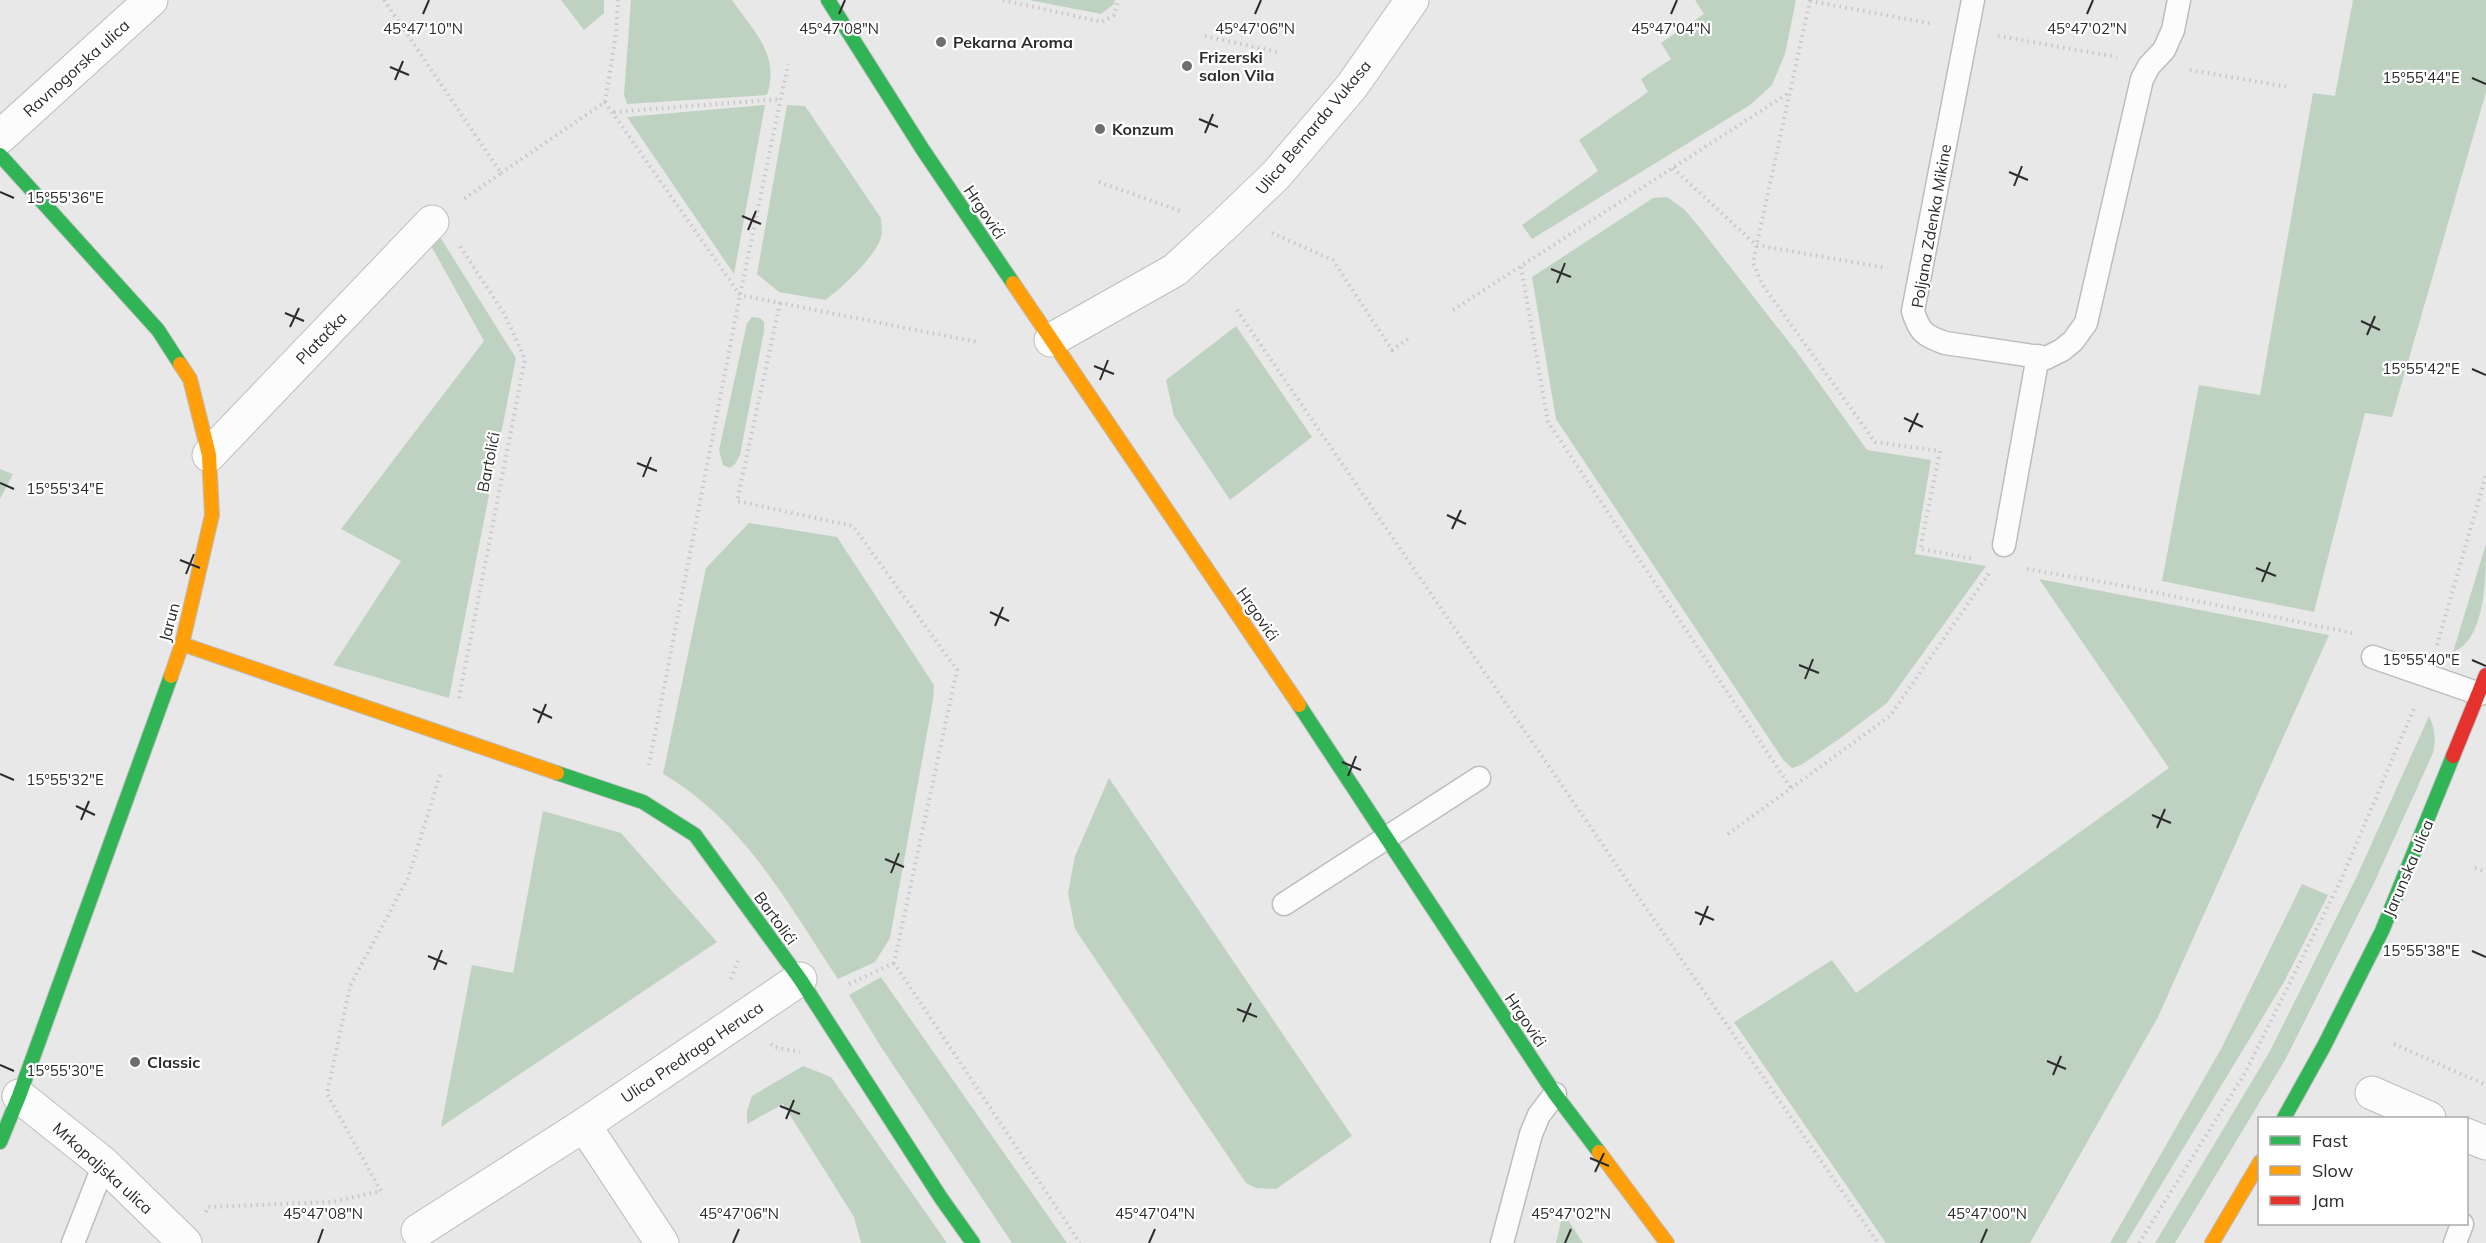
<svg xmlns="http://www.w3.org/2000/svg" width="2486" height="1243" font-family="Mulish,sans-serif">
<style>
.green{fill:#bfd2c1}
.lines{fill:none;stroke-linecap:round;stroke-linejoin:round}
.lane-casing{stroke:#bdbdbd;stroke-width:25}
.street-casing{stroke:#bdbdbd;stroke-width:35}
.fast-casing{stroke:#bdbdbd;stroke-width:16}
.slow-casing{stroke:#bdbdbd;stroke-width:16}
.jam-casing{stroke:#bdbdbd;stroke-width:16}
.path{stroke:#c7c7c7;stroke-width:4;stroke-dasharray:1.5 4.5;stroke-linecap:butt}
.lane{stroke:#fcfcfc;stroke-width:22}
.street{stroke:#fcfcfc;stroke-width:33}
.fast{stroke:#30b455;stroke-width:14}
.slow{stroke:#ff9f0a;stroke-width:14}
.jam{stroke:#e5322d;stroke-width:14}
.ticks{fill:none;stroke:#2c2c2d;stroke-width:2}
.poi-dot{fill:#6e6e6e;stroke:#fff;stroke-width:2}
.labels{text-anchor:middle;stroke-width:4.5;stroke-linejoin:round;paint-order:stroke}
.poi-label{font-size:16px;font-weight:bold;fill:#2c2c2d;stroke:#fff;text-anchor:start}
.street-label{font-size:16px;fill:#2c2c2d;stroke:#fff}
.ticks-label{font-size:15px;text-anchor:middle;fill:#2c2c2d;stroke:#fff;stroke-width:4.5;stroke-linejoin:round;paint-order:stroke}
</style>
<rect width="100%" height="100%" fill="#e8e8e8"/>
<!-- green -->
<g class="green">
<path d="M561,0h43v13l-20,17z"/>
<path d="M631,0h101c22,32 48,54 35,95l-140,9 -3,-9z"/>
<path d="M1029,0h86l-1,4 -13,10z"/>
<path d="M1695,0h101l-11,54 -13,31 -22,20 -218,134 -10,-14 76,-54 -19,-31 69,-48 -7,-13 30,-20 -10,-16 43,-29z"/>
<path d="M2353,0h133v92l-94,325 -27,-4 -51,199 -152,-31 37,-196 61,10 53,-302 22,3z"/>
<path d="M765,105l-31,169 -107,-157z"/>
<path d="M787,105l18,1 76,112c0,5 2,13 0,19 -4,18 -41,53 -56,63l-46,-8 -22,-18z"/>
<path d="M1667,197l18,13 15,18 99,127 68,95 64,10 -16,94 71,12 -99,137 -45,34 -41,28 -9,3 -8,-7 -228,-342 -24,-142 121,-79z"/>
<path d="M440,237l76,121 -67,340 -116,-33 68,-104 -60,-32 143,-188 -55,-99z"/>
<path d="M752,317l8,1 4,4v9l-24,124 -5,9 -5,4 -7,-3 -4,-15 28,-127z"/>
<path d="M1236,326l76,111 -82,63 -56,-84 -8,-36z"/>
<path d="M0,469l13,5 -13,25z"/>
<path d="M749,523l88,14 97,148 -1,15 -43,238 -15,24 -37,17c-50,-75 -95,-159 -175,-205l43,-206z"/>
<path d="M2486,544c0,32 0,95 -33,108z"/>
<path d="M2039,579l290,56 -171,382 -128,226h-144l-152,-221 98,-62 24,33 313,-225z"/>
<path d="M2429,716c6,13 7,23 4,37l-60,132 -88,175 -110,183h-20l115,-192 87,-175z"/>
<path d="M1109,778l243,358 -76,53 -20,-1 -10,-5 -171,-254 -7,-36 7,-37z"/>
<path d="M543,811l78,22 96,109 -276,185 31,-162 41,8z"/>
<path d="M2302,884l26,11 -44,87 -158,261h-16l111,-194z"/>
<path d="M881,977l186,266h-55l-131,-196 -32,-52z"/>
<path d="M803,1066l28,11 116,166h-86l-7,-26 -71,-113 -36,20v-13l5,-15z"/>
<path d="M1563,1212l20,31h-27z"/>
</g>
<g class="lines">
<defs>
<g id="lane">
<path d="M1973,0l-60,311c6,21 12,25 32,32l101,15 16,-8 11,-9 13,-18 56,-244 7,-13 15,-16 9,-20 6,-30"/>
<path d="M2004,545l34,-189"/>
<path d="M2373,657l107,37"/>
<path d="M1284,904l195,-126"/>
<path d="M73,1243l31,-79"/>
<path d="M1502,1243l29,-109 8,-19 16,-21"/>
<path d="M2455,1243l7,-19"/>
</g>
<g id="street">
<path d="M0,137l151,-137"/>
<path d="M1051,340l124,-70 51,-47 50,-48 76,-89 60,-86"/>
<path d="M209,455l223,-233"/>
<path d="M2372,1093l57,25"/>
<path d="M19,1096l85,68 81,79"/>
<path d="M584,1125l78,118"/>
<path d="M2466,1135l20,8"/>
<path d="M418,1231l166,-106 216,-146"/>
</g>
<g id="fast">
<path d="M828,0l95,150 90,133"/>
<path d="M0,155l158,175 22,34"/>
<path d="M1299,705l256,389 44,58"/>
<path d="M557,773l86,29 52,33 105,144 141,219 32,45"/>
<path d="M2284,1118l40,-72 58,-115 71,-175"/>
<path d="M0,1142l19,-46 152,-420"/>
</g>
<g id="slow">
<path d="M1013,283l286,422"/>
<path d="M182,644l375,129"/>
<path d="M171,676l11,-32 30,-129 -3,-60 -19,-76 -10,-15"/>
<path d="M1599,1152l68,91"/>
<path d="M2212,1243l48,-81"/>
</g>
<path id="jam" d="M2453,756l33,-81"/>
</defs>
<!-- lane casing -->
<use href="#lane" class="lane-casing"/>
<!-- street casing -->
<use href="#street" class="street-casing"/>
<!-- fast casing -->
<use href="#fast" class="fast-casing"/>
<!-- slow casing -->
<use href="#slow" class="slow-casing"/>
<!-- jam casing -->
<use href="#jam" class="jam-casing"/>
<!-- path -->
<g class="path">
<path d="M384,0l117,173 -40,28"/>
<path d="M1003,0l99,22 12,-7 4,-15"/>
<path d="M1810,0l-57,262 9,22 113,158 65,9 -20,98 55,10"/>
<path d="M1810,1l124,23"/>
<path d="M1205,36l72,16"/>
<path d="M1998,36l119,21"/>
<path d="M2190,70l99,17"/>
<path d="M605,102l135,193 237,47"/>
<path d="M614,112l167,-13"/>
<path d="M1673,168l83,77 131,23"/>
<path d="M501,173l104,-71 11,-67 2,-35"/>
<path d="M1099,182l84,30"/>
<path d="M1272,233l61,27 59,90 16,-11"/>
<path d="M1521,267l27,155 243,366"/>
<path d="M780,303l-43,198 116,25 104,144 -63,293 186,280"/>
<path d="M1237,310l402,588 239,345"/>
<path d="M1453,310l337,-218"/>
<path d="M2027,569l92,16 233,48"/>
<path d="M2437,645l49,-170"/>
<path d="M459,698l66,-339 -20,-44 -45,-69"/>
<path d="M649,765l91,-470 48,-231"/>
<path d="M1728,834l162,-118 100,-144"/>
<path d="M2475,868l11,4"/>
<path d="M731,979l7,-18"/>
<path d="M849,984l45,-21"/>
<path d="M771,1044l3,3 26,5"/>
<path d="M2394,1044l92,41"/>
<path d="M206,1212l2,-5 124,-5 49,-11 -54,-97 23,-108 58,-108 33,-106"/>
<path d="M2139,1243l106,-170 96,-193 74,-174"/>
</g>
<!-- lane -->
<use href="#lane" class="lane"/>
<!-- street -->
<use href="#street" class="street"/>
<!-- fast -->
<use href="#fast" class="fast"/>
<!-- slow -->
<use href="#slow" class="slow"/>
<!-- jam -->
<use href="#jam" class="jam"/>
</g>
<!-- ticks -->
<path class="ticks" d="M423,14l6,-14M839,14l6,-14M1255,14l6,-14M1671,14l6,-14M2087,14l6,-14M390,67l19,8M2472,78l14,6M395,80l8,-19M1199,119l19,8M1205,133l8,-19M2009,172l19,8M2014,186l8,-20M0,192l14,6M742,216l19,8M748,230l8,-19M1551,269l20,8M1557,283l8,-20M285,313l19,8M2361,321l19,9M290,327l9,-19M2367,335l8,-19M1094,366l20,8M2472,369l14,6M1100,380l8,-20M1904,418l19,9M1909,432l9,-19M637,463l20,8M643,477l8,-20M0,483l14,6M1447,515l19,9M1452,529l9,-19M180,560l20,8M2256,568l20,8M186,574l8,-20M2262,582l8,-20M990,612l19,9M995,626l8,-19M2472,660l14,6M1799,665l20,8M1805,679l8,-20M533,709l19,9M538,723l8,-19M1342,762l19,8M0,774l14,6M1348,776l8,-20M76,806l19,9M2152,815l19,8M81,820l8,-19M2157,828l8,-19M885,859l19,8M891,873l8,-20M1695,912l19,8M1700,925l8,-19M2472,951l14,6M428,956l19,8M434,970l8,-20M1237,1009l20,8M1243,1022l8,-19M2047,1061l19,8M0,1065l14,6M2053,1075l8,-19M780,1106l20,8M786,1119l8,-19M1590,1158l19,8M1595,1172l9,-19M318,1243l5,-14M733,1243l6,-14M1149,1243l6,-14M1565,1243l6,-14M1981,1243l6,-14"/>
<!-- markers -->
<g class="poi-dot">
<circle cx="941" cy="42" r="6"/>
<circle cx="1187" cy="66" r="6"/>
<circle cx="1100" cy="129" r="6"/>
<circle cx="135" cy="1062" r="6"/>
</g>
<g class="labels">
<!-- poi labels -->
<g class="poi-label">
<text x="953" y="48">Pekarna Aroma</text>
<text x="1199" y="63">Frizerski<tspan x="1199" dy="18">salon Vila</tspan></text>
<text x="1112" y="135">Konzum</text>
<text x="147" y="1068">Classic</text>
</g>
<!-- street labels -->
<g class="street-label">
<text transform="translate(76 68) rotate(-42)" y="6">Ravnogorska ulica</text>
<text transform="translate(1313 127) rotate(-50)" y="6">Ulica Bernarda Vukasa</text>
<text transform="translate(985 212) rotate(56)" y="6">Hrgovići</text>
<text transform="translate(1931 226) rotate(-80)" y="6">Poljana Zdenka Mikine</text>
<text transform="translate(321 338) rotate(-46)" y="6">Platačka</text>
<text transform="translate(488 462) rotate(-79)" y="6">Bartolići</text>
<text transform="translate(1258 614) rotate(55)" y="6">Hrgovići</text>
<text transform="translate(169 622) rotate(-75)" y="6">Jarun</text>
<text transform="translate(2408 868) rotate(-67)" y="6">Jarunska ulica</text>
<text transform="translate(776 918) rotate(54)" y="6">Bartolići</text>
<text transform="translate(1526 1020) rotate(56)" y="6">Hrgovići</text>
<text transform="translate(692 1052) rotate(-34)" y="6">Ulica Predraga Heruca</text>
<text transform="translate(103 1168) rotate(42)" y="6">Mrkopaljska ulica</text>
</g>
</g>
<g class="ticks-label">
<text x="423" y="34">45°47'10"N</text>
<text x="839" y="34">45°47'08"N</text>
<text x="1255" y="34">45°47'06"N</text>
<text x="1671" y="34">45°47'04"N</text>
<text x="2087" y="34">45°47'02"N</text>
<text x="2421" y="83">15°55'44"E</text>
<text x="65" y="203">15°55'36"E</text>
<text x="2421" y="374">15°55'42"E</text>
<text x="65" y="494">15°55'34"E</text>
<text x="2421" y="665">15°55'40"E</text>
<text x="65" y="785">15°55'32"E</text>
<text x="2421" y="956">15°55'38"E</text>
<text x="65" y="1076">15°55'30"E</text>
<text x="323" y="1219">45°47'08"N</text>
<text x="739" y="1219">45°47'06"N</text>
<text x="1155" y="1219">45°47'04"N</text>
<text x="1571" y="1219">45°47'02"N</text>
<text x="1987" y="1219">45°47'00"N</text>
</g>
<!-- legend -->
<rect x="2258" y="1117" width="210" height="108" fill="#ffffff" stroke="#ababab" stroke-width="1.5"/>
<rect x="2270" y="1136" width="30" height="9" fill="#30b455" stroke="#ababab" stroke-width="1.5"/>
<text x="2312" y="1147" font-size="18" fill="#2c2c2d">Fast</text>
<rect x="2270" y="1166" width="30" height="9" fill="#ff9f0a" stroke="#ababab" stroke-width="1.5"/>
<text x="2312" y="1177" font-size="18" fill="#2c2c2d">Slow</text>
<rect x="2270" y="1196" width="30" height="9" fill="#e5322d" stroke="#ababab" stroke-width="1.5"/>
<text x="2312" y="1207" font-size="18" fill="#2c2c2d">Jam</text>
</svg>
